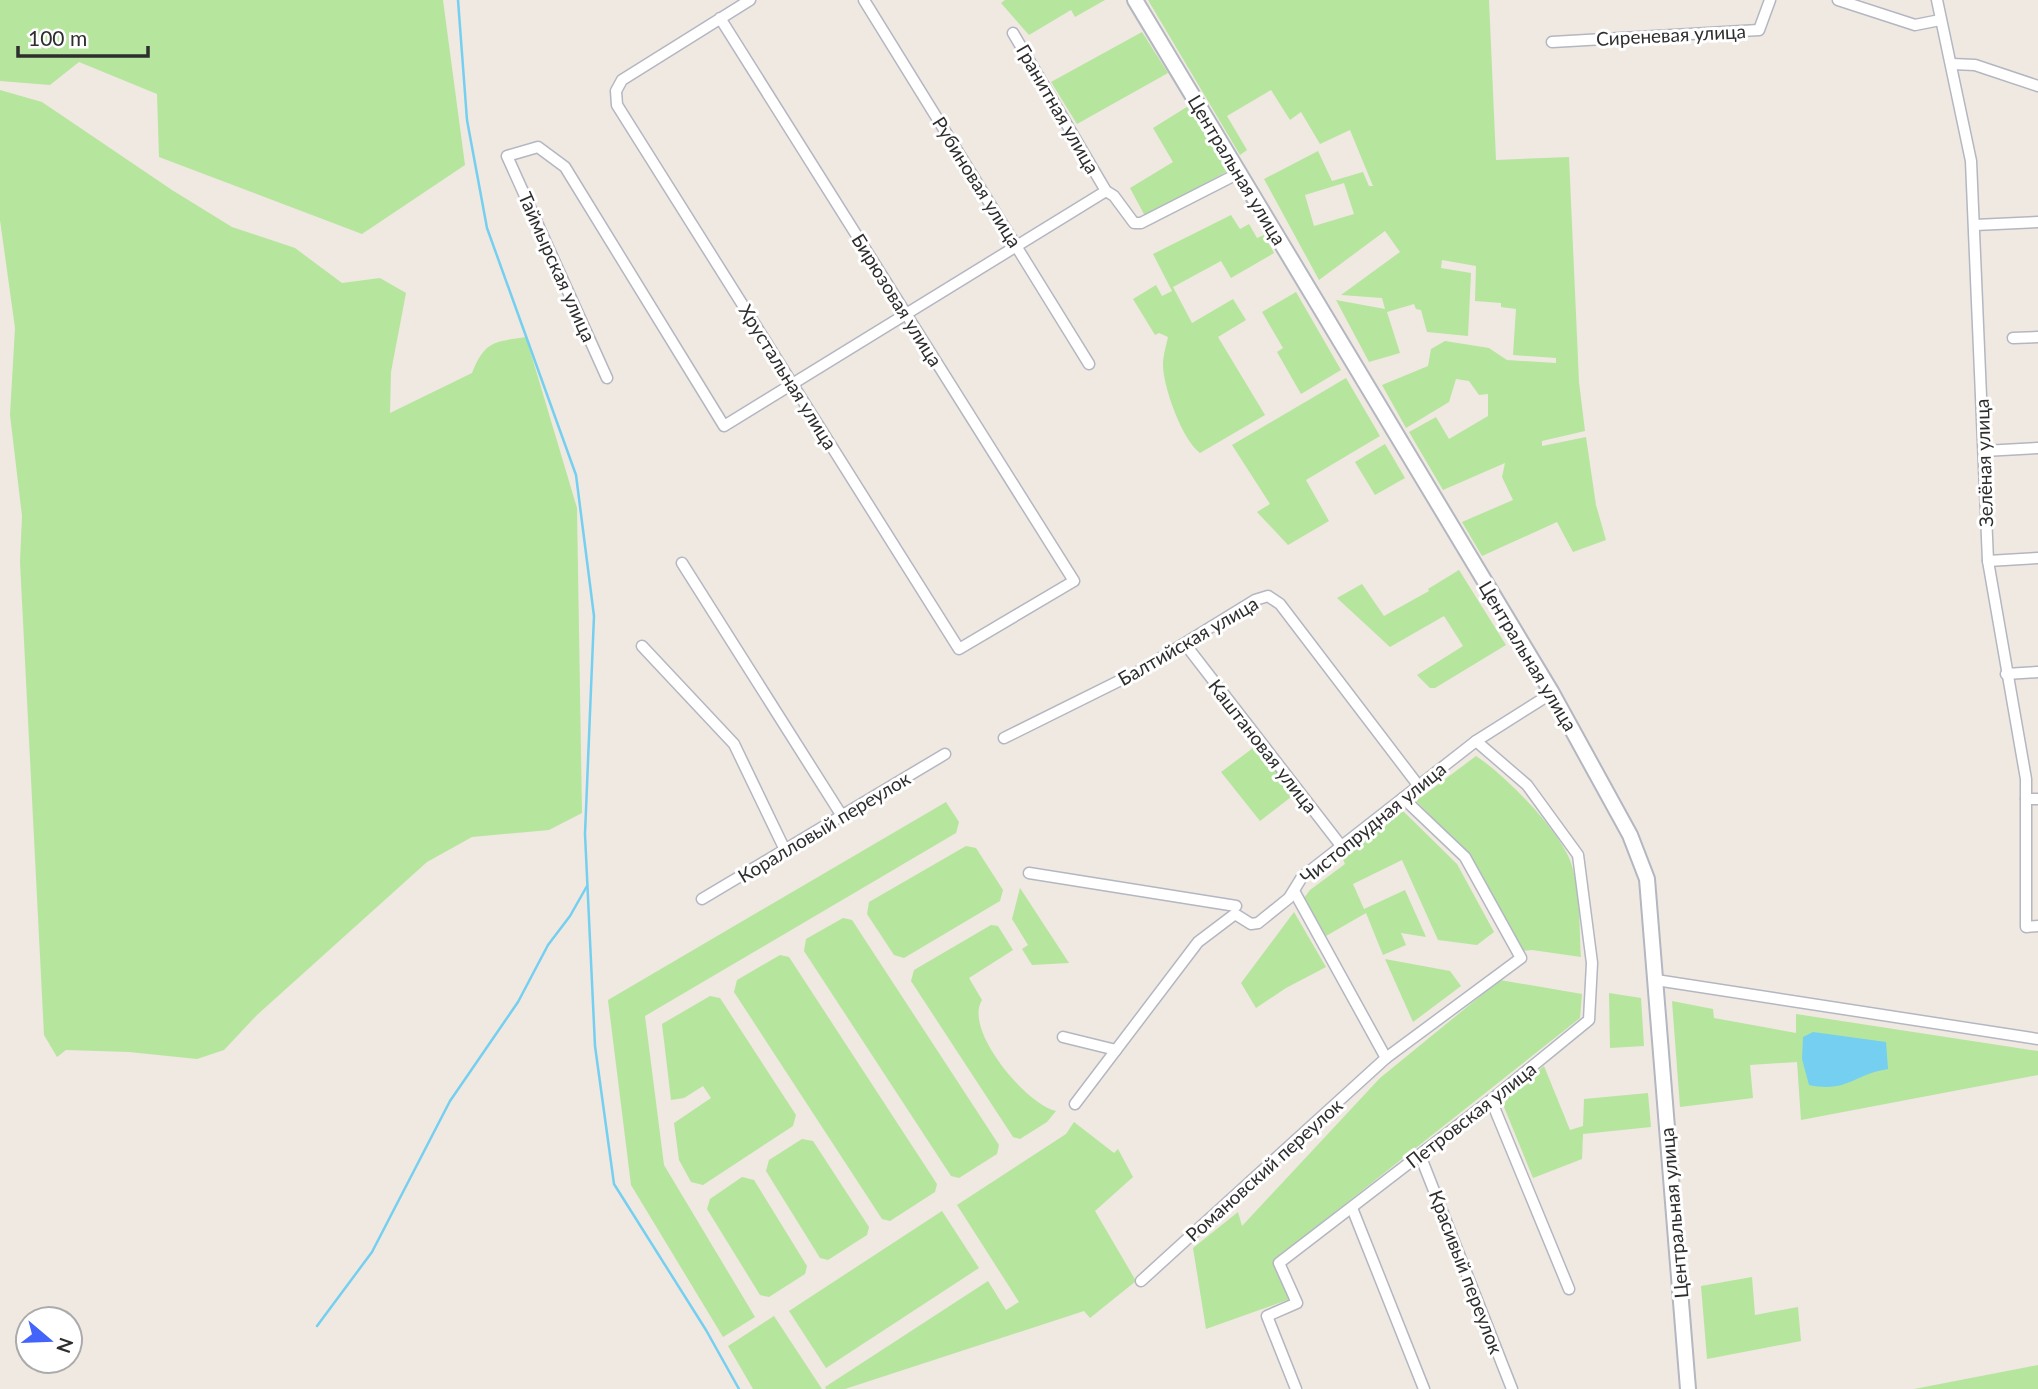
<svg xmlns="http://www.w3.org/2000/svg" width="2038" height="1389" font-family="Lato,sans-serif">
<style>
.green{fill:#b6e59e;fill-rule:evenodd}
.water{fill:#75cff0}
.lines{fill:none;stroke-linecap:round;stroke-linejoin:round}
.stream{stroke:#75cff0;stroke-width:2.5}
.street-casing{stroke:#b4b7c1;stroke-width:13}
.secondary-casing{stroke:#b4b7c1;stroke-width:18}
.street{stroke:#fff;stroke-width:10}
.secondary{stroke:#fff;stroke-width:14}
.labels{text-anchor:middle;stroke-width:6;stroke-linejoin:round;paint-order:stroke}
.street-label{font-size:19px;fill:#2e2e2e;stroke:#fff}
</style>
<rect width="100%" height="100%" fill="#efe9e1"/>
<!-- green -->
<g class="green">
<path d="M0,0h443l22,165 -103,69 -203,-77 -2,-63 -78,-32 -29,23 -50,-4z"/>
<path d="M1005,0h100l-30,17 -4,-7 -42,25 -28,-32z"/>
<path d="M1148,0h341l7,160 73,-3 10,225 6,49 -43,10v5l44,-9 10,68 10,35 -33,12 -16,-30 -75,34 -20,-34 51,-22 -11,-23 3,-14 -62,27 -34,-58 27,-15 13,22 39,-23v-22l-9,1 -10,-14 -13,-2 -7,23 -43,26 -24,-43 46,-19 3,-17 14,-8 44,7 18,12 49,3v-5l-43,-3 3,-46 -15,-2v-4l-26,-2 1,-35 -34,-6 -1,8 30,5 -3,63 -41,-4 -6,-22 -5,-1 -2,-5 -27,8 13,41 -31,9 -33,-62 49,9 -3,-11 -41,-3 59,-43 -15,-21 -66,49 -55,-101 54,-28 14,30 31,-9 6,14h4l-23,-56 -30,14 -19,-32 -11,8 -19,-30 -44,26 20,34 -7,5zM1344,183l10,31 -40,12 -9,-31z"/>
<path d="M1142,32l26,41 -91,51 -26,-42z"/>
<path d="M0,90l42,12 130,88 60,37 63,21 47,35 38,-5 26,15 -15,79 -1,41 82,-40c13,-32 21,-31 54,-36l51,171 5,305 -33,17 -77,7 -45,25 -170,153 -33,35 -27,9 -68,-7 -63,-2 -9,7 -13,-22 -24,-473 2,-46 -12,-101 5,-87 -15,-108z"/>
<path d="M1190,105l38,66 -83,45 -15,-28 43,-26 -20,-34z"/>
<path d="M1231,215l9,14 9,-5 8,14 7,-3 10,18 -43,25 -10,-17 -48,26 19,36 41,-24 13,21 -28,17 47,78 -65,38c-18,-13 -37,-67 -37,-88 0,-9 3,-19 5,-28l-9,-4 -4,2 -22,-36 23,-14 6,11 10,-5 -19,-37z"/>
<path d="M1296,292l45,78 -40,24 -24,-42 6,-4 -21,-36z"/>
<path d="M1346,378l34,58 -74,44 23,41 -41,24 -31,-33 13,-8 -38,-59z"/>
<path d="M1385,444l20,34 -30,17 -20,-33z"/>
<path d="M1459,570l47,75 -71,43h-5l-13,-13 46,-29 -19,-30 -54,31 -53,-49 25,-14 22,32 45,-25 -1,-2z"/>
<path d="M1257,745l38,49 -35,27 -39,-49z"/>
<path d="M1476,756c29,19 81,72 94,104 11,30 9,65 11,97l-49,-7 -11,1 -51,-96 -54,-54z"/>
<path d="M946,802l13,20 -3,11 -311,183 19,149 91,152 -32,20 -92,-152 -23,-185z"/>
<path d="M1403,811l54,53 37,68 -17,13 -39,-5 -36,-80 -49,24 11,25 41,-19 21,47 -25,-4 5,12 -23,10 -17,-42 -40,23 -22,-38 6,-8 35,-26 -3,-7z"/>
<path d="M966,846l10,2 27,42 -3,11 -96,57 -10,-3 -27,-41 2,-12z"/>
<path d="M1020,888l49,75 -37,2 -10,-16 6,-4 -16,-26z"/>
<path d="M1294,912l32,55 -40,21 -30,20 -15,-25z"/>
<path d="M843,918l9,2 147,225 -2,9 -38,24 -8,-2 -147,-225 2,-12z"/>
<path d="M991,925l7,1 15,24 -44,28 13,22c-19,30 45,105 74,111l-9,11 -27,17 -7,-2 -102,-156 3,-11z"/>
<path d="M780,955l9,2 148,227 -2,8 -45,29 -8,-2 -148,-227 3,-12z"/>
<path d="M1385,959l65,12 11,15 -48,36z"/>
<path d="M1500,980l82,14 -2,24 -307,243 17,38 -84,30 -13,-81 45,-36 4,14 138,-148z"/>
<path d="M1609,993l32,5 3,48 -34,2z"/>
<path d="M710,996l10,2 76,117 -3,11 -90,59 -12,-3 -12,-22 -5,-37 37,-25 -8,-12 -19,12 -13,2 -9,-76z"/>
<path d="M1672,1001l41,8 1,9 82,15v-19l242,37v24l-237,45 -4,-58 -47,3 3,33 -73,9z"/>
<path d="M1544,1066l26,64 13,-4 1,-27 64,-6 3,34 -68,7 -1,25 -49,19 -29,-71 3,-11z"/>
<path d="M1074,1122l40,31 4,-4 15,28 -38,34 41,70 -46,37 -6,-7 -239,78h-19l-1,-2 163,-106 18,29 13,-8 -62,-97 109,-71z"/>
<path d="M802,1139l11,2 56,86 -2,8 -39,25 -8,-2 -54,-87 3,-11z"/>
<path d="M742,1177l12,3 53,86 -2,8 -36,23 -9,-2 -53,-86 3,-10z"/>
<path d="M942,1211l37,57 -153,100 -37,-57z"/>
<path d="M1752,1277l3,38 43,-8 3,34 -94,18 -6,-73z"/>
<path d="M774,1316l48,73h-69l-25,-43z"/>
<path d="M2038,1365v24h-124z"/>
</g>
<!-- water -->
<path class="water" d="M1813,1032l73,10 2,27c-34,5 -40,24 -79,16l-7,-26 1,-22z"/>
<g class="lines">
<!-- stream -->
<g class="stream">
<path d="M458,0l9,120 20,108 89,247 18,141 -9,218 10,212 19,138 92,146 33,59"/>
<path d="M317,1326l55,-74 78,-151 68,-99 30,-57 22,-29 17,-30"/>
</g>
<defs>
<g id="street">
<path d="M864,0l225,364"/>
<path d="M1838,0l77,25 25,-5"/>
<path d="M1937,0l34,161 17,400 38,218v148l12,-1"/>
<path d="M720,18l354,563 -115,68 -342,-544 -1,-14 6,-11 128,-80"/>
<path d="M1013,33l93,158 8,5 20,27h7l98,-50"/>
<path d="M1552,42l207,-12 11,-30"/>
<path d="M1952,64l23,1 63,21"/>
<path d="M1975,225l63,-3"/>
<path d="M2013,338l25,-1"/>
<path d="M607,378l-100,-222 31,-9 27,20 159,259 382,-235"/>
<path d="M1984,451l54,-3"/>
<path d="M1988,561l50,-3"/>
<path d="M682,563l160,253"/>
<path d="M1185,644l157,203"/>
<path d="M642,646l92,98 51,106"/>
<path d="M2006,674l32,-2"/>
<path d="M1004,738l137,-68 114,-70 13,-4 12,8 138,181"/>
<path d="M2026,799h12"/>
<path d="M1029,873l207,33"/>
<path d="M1294,891l92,167"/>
<path d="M702,899l243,-145"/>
<path d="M1656,980l382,59"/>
<path d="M1063,1037l53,13"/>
<path d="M1491,1100l78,189"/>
<path d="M1075,1104l123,-162 37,-28 16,10 7,-1 31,-25 13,-21 174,-136 76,-48"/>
<path d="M1420,1155l92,234"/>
<path d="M1352,1208l72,181"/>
<path d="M1141,1281l245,-223 135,-100 -56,-101 -62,-59"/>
<path d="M1296,1389l-29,-73 30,-13 -18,-40 212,-163 98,-80 3,-57 -14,-108 -51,-70 -51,-44"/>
</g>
<path id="secondary" d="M1135,0l417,693 78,142 17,44 41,510"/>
</defs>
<!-- street casing -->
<use href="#street" class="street-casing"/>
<!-- secondary casing -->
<use href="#secondary" class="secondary-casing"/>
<!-- street -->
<use href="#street" class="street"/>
<!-- secondary -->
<use href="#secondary" class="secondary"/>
</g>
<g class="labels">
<!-- street labels -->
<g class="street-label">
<text transform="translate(1671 35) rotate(-3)" y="7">Сиреневая улица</text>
<text transform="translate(1058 109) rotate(60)" y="7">Гранитная улица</text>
<text transform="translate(1237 170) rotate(59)" y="7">Центральная улица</text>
<text transform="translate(977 182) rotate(58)" y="7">Рубиновая улица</text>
<text transform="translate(557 267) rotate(66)" y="7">Таймырская улица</text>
<text transform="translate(897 300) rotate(58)" y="7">Бирюзовая улица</text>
<text transform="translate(788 377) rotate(58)" y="7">Хрустальная улица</text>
<text transform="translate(1984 463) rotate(-92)" y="7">Зелёная улица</text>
<text transform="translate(1188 641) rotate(-30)" y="7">Балтийская улица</text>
<text transform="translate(1528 656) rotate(59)" y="7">Центральная улица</text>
<text transform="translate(1263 746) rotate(52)" y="7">Каштановая улица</text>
<text transform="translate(1373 823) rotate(-39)" y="7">Чистопрудная улица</text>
<text transform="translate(824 827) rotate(-31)" y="7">Коралловый переулок</text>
<text transform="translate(1471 1115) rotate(-38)" y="7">Петровская улица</text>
<text transform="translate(1264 1170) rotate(-42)" y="7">Романовский переулок</text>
<text transform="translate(1674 1213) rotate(-95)" y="7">Центральная улица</text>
<text transform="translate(1466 1272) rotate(69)" y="7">Красивый переулок</text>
</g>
</g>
<!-- north arrow -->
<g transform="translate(49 1340) rotate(109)"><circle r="33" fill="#ffffff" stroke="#ababab" stroke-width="2"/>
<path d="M0-5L12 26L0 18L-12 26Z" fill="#4264fb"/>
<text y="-10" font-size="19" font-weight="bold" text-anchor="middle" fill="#2e2e2e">N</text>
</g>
<!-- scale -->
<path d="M18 46v10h130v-10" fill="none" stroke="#2e2e2e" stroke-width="3.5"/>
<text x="28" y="46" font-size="21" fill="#2e2e2e" stroke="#ffffff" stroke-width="5" paint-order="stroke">100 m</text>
</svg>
